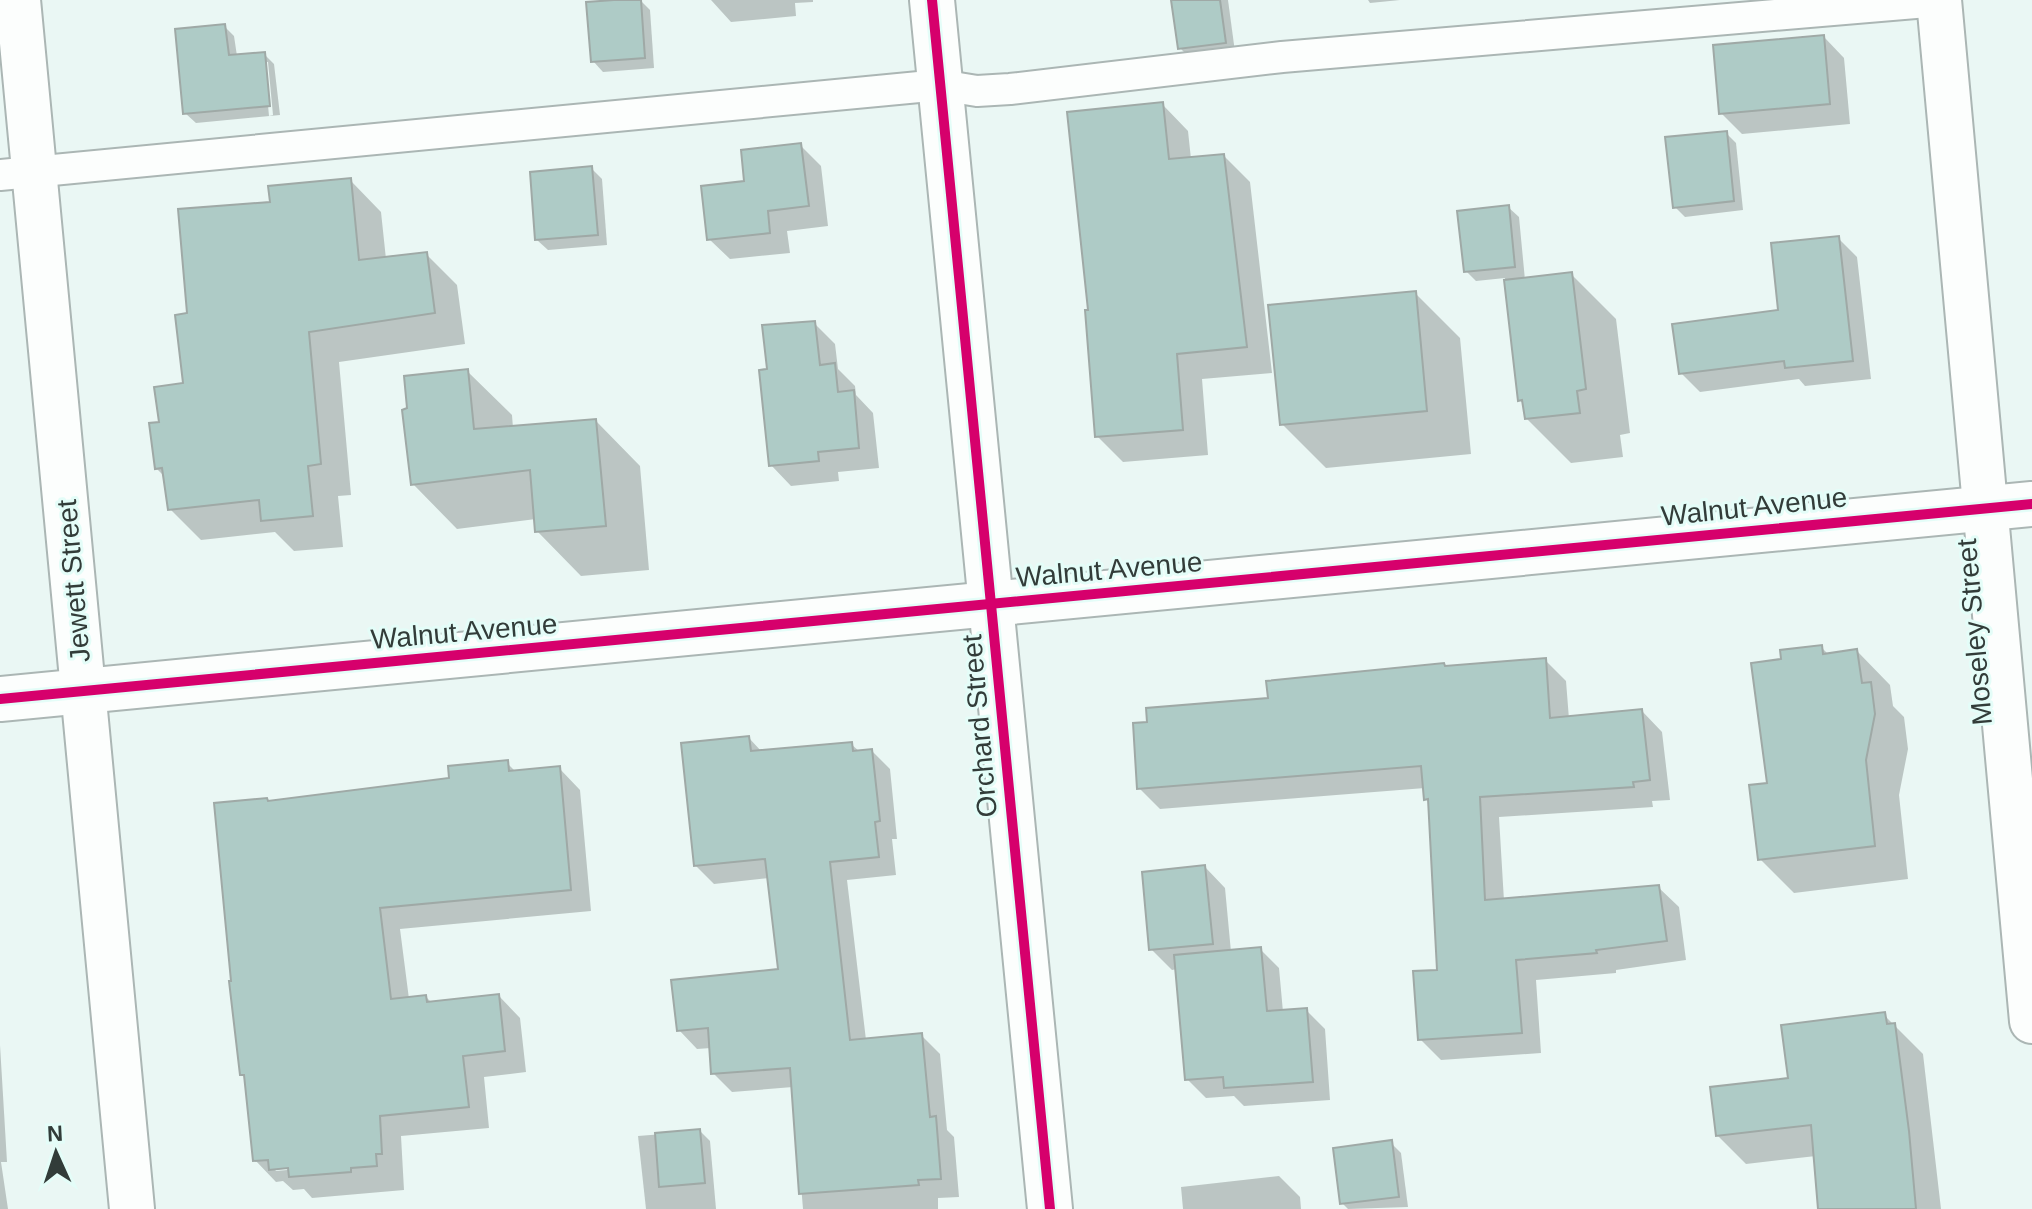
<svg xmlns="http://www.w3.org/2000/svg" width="2032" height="1209" font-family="Arial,sans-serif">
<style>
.shadow{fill:#0003;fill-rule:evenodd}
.building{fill:#aecbc6;stroke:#9fa9a6;stroke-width:2}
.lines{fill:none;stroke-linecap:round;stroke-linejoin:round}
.service-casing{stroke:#abb6b4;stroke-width:34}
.minor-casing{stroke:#abb6b4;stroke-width:48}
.service{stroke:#fcfefd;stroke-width:30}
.minor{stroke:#fcfefd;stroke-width:44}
.cycleway-casing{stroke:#e4fdf8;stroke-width:15}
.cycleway{stroke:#d6006c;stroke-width:10}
.labels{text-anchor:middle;stroke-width:6;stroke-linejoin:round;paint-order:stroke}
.street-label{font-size:28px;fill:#323c39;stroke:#e4fdf8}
</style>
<rect width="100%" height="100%" fill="#eaf7f4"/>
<!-- shadow -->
<g class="shadow">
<path d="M640,0l10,10 4,58 -51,4 -10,-11z"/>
<path d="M711,0h102v2l-18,1 1,13 -65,6z"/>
<path d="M1173,0h55l7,52 -45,6 -10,-10z"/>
<path d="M1368,0h32l-30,3z"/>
<path d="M224,26l10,10 3,20 27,-2 10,10 6,51 -84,8 -11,-10zM264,62h4l5,53 -4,1z"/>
<path d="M1824,37l20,21 6,66 -108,10 -21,-21z"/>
<path d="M1162,104l26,27 3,28 33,-3 26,26 22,191 -70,6 6,76 -85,7 -26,-26 -7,-124z"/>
<path d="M1726,133l10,10 7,67 -58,7 -10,-10z"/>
<path d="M801,146l20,20 7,60 -41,5 3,22 -60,6 -21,-20 37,-57z"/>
<path d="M591,168l11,11 5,66 -59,5 -11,-10z"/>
<path d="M350,180l31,32 5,47 40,-5 31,31 8,59 -126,18 12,133 -13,1 5,51 -49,4 -19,-19 -74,8 -31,-31 -5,-32 -9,-9 5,-45 24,-38 4,-70 83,-111z"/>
<path d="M1508,207l11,10 6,63 46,-6 45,45 14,114 -10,2 3,22 -52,6 -45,-45 -1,-13 -5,-5 -15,-122 -29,3 -10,-10z"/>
<path d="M1838,238l19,19 14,122 -66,7 -6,-7 -99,13 -19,-19 99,-61z"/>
<path d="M1415,293l45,45 11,116 -145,14 -44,-44z"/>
<path d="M814,323l21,21 3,25 17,17 1,9 17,18 6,55 -41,4 1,9 -48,5 -20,-21 -2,-94z"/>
<path d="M467,371l45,44 1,13 83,-7 44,45 9,104 -68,6 -44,-45 -1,-12 -79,10 -44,-45z"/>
<path d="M1821,647l8,8 28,-4 33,34 3,21 11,11 4,32 -9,46 9,84 -114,14 -34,-34 23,-199z"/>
<path d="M1545,660l21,21 3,38 73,-8 20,21 8,68 -18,1 1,6 -154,10 5,84 154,-14 21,20 7,53 -70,10v3l-80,7 5,73 -100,7 -21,-21 19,-68 -9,-168 -4,-4 -1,-11 -265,21 -21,-21 131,-88 176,-32z"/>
<path d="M749,738l13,14 89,-8 9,8 12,-1 18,18 7,70h-5l4,36 -49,5 19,160 55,-5 19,19 7,76 7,7 5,60 -21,1v11h-135l-10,-122 -61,5 -19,-19 -2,-25 -14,1 -18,-19 101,-59 -11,-93 -55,6 -19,-19z"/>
<path d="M507,763l10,10 42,-5 21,22 11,121 -191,18 9,70 17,-2 7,7 66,-8 21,22 6,54 -42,5 5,51 -88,8 3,54 -92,8 -8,-9 -11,1 -10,-9 -7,1 -21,-22 -9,-81 -4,-5 28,-271 181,-23zM298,1165v4l-22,2 -3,-4z"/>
<path d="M1205,867l20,21 6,64 29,-3 19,19 4,44 23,-2 19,19 5,71 -86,6 -10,-10 -28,2 -19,-19 -10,-110 -5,1 -21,-21z"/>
<path d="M1884,1015l39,39 18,155h-121l-4,-53 -70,8 -28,-28 72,-56z"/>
<path d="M0,1045l7,117h-6l7,47h-8z"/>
<path d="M700,1131l10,10 6,68h-70l-8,-73z"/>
<path d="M1391,1143l10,10 7,54 -60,2 -6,-6z"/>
<path d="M1279,1176l21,21 1,12h-118l-2,-22z"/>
</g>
<!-- building -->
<g class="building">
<path d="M614,0h27l4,58 -54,4 -5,-60z"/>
<path d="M1171,0h49l6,43 -48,6z"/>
<path d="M225,24l4,31 36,-3 5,54 -87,8 -8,-85z"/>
<path d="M1824,35l6,69 -111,10 -6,-69z"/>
<path d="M1163,102l6,57 55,-5 23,193 -70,7 6,76 -88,7 -10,-127h3l-21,-198z"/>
<path d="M1727,131l7,70 -61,7 -8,-71z"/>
<path d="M801,143l8,63 -41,5 2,22 -63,7 -6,-54 43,-5 -3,-31z"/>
<path d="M592,166l6,69 -63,5 -5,-68z"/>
<path d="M351,178l8,82 68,-8 8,61 -126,19 12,132 -13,2 5,50 -52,5 -2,-21 -91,10 -6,-42 -7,1 -6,-46 10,-1 -5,-35 29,-4 -8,-68 12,-2 -9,-104 92,-7 -2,-16z"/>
<path d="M1509,205l6,62 -51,5 -7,-61z"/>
<path d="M1839,236l14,125 -68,7 -1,-7 -105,13 -7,-50 106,-14 -7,-67z"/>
<path d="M1572,272l14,117 -9,2 3,22 -55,6 -3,-19 -4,1 -14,-121z"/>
<path d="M1416,291l11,120 -147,14 -12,-120z"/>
<path d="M815,321l5,44 15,-2 3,29 16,-2 5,58 -41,4 1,9 -50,5 -10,-96 8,-1 -5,-44z"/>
<path d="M468,369l6,60 122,-10 10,107 -71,6 -5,-62 -119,15 -9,-75 5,-2 -3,-32z"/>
<path d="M1822,645l1,9 34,-5 5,34 9,-1 4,32 -9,46 9,86 -117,14 -9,-75 18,-2 -16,-120 30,-4 -1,-9z"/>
<path d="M1546,658l4,60 92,-9 8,71 -17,2 1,5 -154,10 5,103 174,-15 8,56 -71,9 1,3 -81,7 6,73 -104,7 -5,-69 24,-1 -9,-171 -4,1 -3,-34 -284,23 -4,-66 14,-1 -1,-14 122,-10 -2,-17 178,-18 1,3z"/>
<path d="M749,736l2,15 101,-9 1,9 19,-2 8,72 -5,1 4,35 -49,5 20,178 72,-7 8,84 6,-1 5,63 -23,1 1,5 -120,9 -9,-126 -79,6 -3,-46 -31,3 -6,-51 107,-11 -13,-110 -71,7 -13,-123z"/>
<path d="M508,760l1,11 51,-5 11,124 -191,18 11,91 35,-4 1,7 72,-8 6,57 -42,5 6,51 -89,9 2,38h-6l1,12 -26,2v4l-62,5 -1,-9 -19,2 -1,-10 -15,1 -9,-86h-4l-11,-94h2l-17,-178 53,-5 1,3 181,-23 -1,-12z"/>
<path d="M1205,865l8,79 -64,6 -7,-78z"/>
<path d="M1261,947l6,64 40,-3 6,74 -89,6 -1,-11 -38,3 -11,-125z"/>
<path d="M1885,1012l2,12 8,-1 14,108 7,78h-98l-7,-84 -95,11 -6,-49 78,-9 -7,-53z"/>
<path d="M700,1129l5,54 -46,4 -4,-54z"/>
<path d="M1392,1140l7,57 -59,7 -7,-56z"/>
</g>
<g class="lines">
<defs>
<path id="service" d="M0,175l940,-90 37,6 33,-2 272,-32 657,-56"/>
<g id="minor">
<path d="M18,0l114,1209"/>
<path d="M932,0l118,1209"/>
<path d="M1939,0l93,1021"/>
<path d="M0,699l2032,-195"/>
</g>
</defs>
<!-- service casing -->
<use href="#service" class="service-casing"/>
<!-- minor casing -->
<use href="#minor" class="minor-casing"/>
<!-- service -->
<use href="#service" class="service"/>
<!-- minor -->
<use href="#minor" class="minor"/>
<defs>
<g id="cycleway">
<path d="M932,0l118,1209"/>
<path d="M0,699l2032,-195"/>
</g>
</defs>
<!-- cycleway casing -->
<use href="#cycleway" class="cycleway-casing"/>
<!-- cycleway -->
<use href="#cycleway" class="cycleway"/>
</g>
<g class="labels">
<!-- street labels -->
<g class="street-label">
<text transform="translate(1754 506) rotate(-6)" y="10">Walnut Avenue</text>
<text transform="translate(1109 569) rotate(-5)" y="10">Walnut Avenue</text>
<text transform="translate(73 581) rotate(-95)" y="10">Jewett Street</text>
<text transform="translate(464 631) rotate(-5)" y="10">Walnut Avenue</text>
<text transform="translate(1974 632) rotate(-95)" y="10">Moseley Street</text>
<text transform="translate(979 726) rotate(-95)" y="10">Orchard Street</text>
</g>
</g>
<!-- north arrow -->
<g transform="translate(56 1153) rotate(357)" stroke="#e4fdf8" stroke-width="6" paint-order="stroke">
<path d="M0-6L14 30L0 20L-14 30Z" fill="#323c39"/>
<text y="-12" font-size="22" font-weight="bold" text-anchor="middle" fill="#323c39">N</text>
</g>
</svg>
